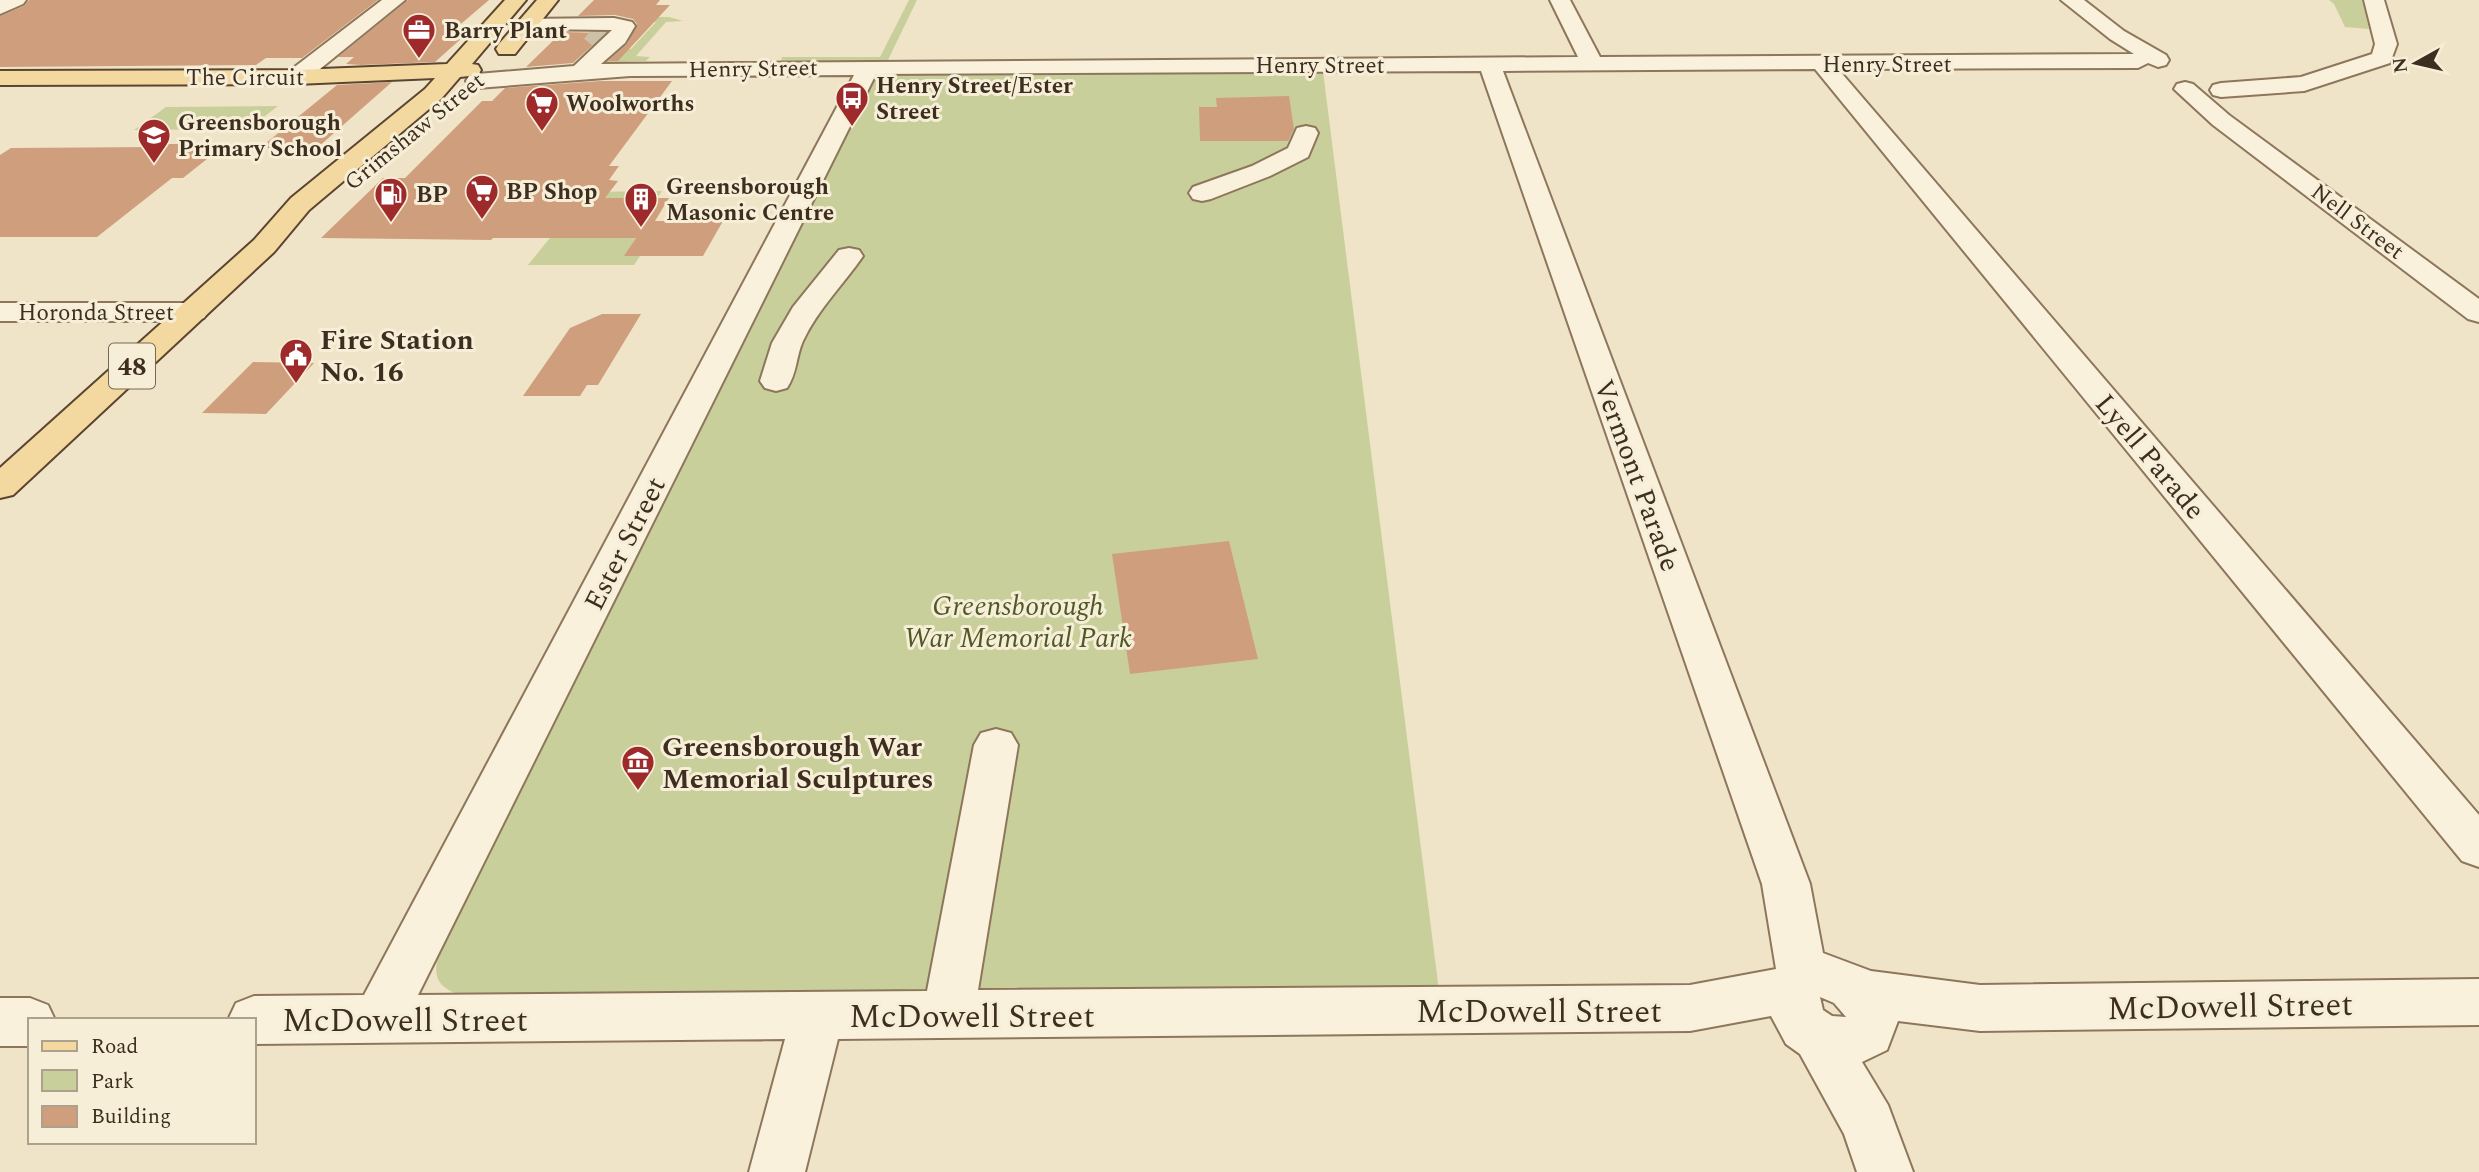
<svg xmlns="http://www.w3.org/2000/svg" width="2479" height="1172" font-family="Spectral,serif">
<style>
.green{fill:#c9cf9b}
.building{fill:#cf9f7d}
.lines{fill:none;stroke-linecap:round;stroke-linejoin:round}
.minor-tunnel{stroke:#ccc0a6;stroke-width:23;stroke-dasharray:23 11;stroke-linecap:butt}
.minor-casing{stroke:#8d765c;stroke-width:4}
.major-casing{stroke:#5b4430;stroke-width:4}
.minor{fill:#faf1dc;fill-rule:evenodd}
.major{fill:#f3d9a0;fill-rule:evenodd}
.labels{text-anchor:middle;stroke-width:6;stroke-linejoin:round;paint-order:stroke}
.far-poi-label{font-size:23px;font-weight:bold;fill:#3d2e20;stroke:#f7eed8;text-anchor:start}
.far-street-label{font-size:23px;fill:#3d2e20;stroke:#f7eed8}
.shield{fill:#f7eed8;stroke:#756857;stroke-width:2}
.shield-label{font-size:26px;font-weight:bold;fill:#3d2e20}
.poi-label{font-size:28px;font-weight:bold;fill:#3d2e20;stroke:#f7eed8;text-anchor:start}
.street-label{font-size:28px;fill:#3d2e20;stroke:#f7eed8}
.park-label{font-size:28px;font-style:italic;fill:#4d5a26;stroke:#f7eed8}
.near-street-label{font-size:33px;fill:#3d2e20;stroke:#f7eed8}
</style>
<rect width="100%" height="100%" fill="#f0e4c8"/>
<!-- green -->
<g class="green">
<path d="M909,0h8l-30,62 -106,-1 1,-4h98z"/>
<path d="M2329,0h33l7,29 -24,-2 -11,-23z"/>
<path d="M644,17h25l14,4 -17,1 -30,34 14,1 -4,4 -45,2 15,-14h15l25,-27 -14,-1z"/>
<path d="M1323,71l116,920 -976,5c-34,-10 -30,-28 -19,-56l429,-860 15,-7z"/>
<path d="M278,106l-30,23 -114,1 32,-23z"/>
<path d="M662,191l-5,7h-36l15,40 -11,18h15l-6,9h-106l59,-73z"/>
</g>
<!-- building -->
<g class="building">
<path d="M29,0h349l-76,58h-36l-10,7 -256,2v-51l24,-10z"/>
<path d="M408,0h81l-34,29h17l-37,33 -74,3 -15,-1 8,-7h-16z"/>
<path d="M594,0h66l-4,5h14l-52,56h-10l19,-17 10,-20 -4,-5 -18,-4 -37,1z"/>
<path d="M562,32l44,1 -33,30 -47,4z"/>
<path d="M600,81h72l-63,85h10l-10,14 9,1 -13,17h64l-14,23h68l-20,35h-79l12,-18h-143l-2,2 -170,-2 62,-60h22l77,-77h10l13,-13z"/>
<path d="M392,82l-75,66h-57l77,-63z"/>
<path d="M1289,96l5,33 -6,12h-88l-1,-34h18l-1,-9z"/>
<path d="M160,144h66l-43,34h-11l-75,59h-97v-82l11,-7 144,-1z"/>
<path d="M602,314h39l-43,71h-11l-7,11h-57l47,-68z"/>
<path d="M253,362l61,1 -48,51 -64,-1z"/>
<path d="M1229,541l29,118 -128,15 -18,-120z"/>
</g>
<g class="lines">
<!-- minor-tunnel -->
<path class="minor-tunnel" d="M593,46l13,-16"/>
<defs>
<g id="minor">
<path d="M0,0h26l-3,4 -23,10z"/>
<path d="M382,0h23l-101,82h-16l-3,-5 3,-5z"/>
<path d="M1550,0h20l30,57 534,-3 -24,-15 -49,-39h23l40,31 42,24 3,5 -3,5 -8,2 -10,-4 -10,5 -300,1 641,746v52l-17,-6 -647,-792 -312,2 307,813 13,69 48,18 109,14 499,-6v46l-499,6 -82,-10 -11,29 -25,12 26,43 25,67h-56l-13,-38 -44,-80 -14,-10 -15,-28 -81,15 -852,8 -33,133h-56l36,-133 -531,5v-24h-26l8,-17 18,-7 110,-1 490,-920 -224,1 -153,12 -8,-2 -3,-5 3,-5 8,-2 97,-8 38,-36 -83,-1 -7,-2 -3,-4 3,-4 92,-1 18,4 3,4 -10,17 -24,21 977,-7zM1481,71l281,813 14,85 -86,16 -712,5 40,-245 -7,-12 -15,-4 -15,4 -7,12 -47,246 -509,4 458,-921zM1820,997l14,6 12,14 -14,-1 -9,-6z"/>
<path d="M2364,0h20l13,44 -7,19 -86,28 -83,6 -8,-2 -3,-5 3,-5 8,-2 80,-6 71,-23 3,-10z"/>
<path d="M2185,82l8,2 36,31 250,184v23l-11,-3 -255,-194 -39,-36 3,-5z"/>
<path d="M1306,126l9,2 3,5 -10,24 -38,19 -59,23 -9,2 -9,-2 -4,-6 4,-6 59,-21 36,-18 9,-20z"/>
<path d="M849,248l10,2 4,6c-20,29 -45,53 -60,85 -7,15 -6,33 -16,47l-11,3 -11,-3 -5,-7 12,-38 21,-36 46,-57z"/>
<path d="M0,303h193l11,3 4,6 -4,6 -11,3h-193z"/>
<path d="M0,998h30l18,7 7,15h-25v26h-30z"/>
</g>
<g id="major">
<path d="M505,0h21l-54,64 6,1 3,5 -3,5 -18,2 -19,22 -132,111 -35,42 -261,243 -13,3v-30l254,-228 37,-42 134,-109 10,-11 -139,6 -296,1v-14l296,-1 151,-6z"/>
<path d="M537,0h21l-43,54h-16l-3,-5 3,-5z"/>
</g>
</defs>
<!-- minor casing -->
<use href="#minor" class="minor-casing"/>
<!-- major casing -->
<use href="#major" class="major-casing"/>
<!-- minor -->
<use href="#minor" class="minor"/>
<!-- major -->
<use href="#major" class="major"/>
</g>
<!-- icons -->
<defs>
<symbol id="office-pin" viewBox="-11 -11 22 30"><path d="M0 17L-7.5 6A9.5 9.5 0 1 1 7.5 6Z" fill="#9e2a2b" stroke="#f7eed8"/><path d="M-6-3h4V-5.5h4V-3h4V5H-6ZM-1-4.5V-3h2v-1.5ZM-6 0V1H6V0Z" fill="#fff"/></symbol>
<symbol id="bus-pin" viewBox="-11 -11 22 30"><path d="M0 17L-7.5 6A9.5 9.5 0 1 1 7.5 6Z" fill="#9e2a2b" stroke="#f7eed8"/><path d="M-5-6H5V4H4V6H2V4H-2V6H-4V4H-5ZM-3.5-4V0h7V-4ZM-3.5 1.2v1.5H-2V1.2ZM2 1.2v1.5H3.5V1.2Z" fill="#fff"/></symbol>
<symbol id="supermarket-pin" viewBox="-11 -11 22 30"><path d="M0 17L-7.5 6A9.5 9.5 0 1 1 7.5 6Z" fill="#9e2a2b" stroke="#f7eed8"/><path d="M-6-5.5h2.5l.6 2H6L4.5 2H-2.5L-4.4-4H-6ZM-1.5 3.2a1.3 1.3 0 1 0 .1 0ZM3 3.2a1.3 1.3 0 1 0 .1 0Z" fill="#fff"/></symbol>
<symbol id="school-pin" viewBox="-11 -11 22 30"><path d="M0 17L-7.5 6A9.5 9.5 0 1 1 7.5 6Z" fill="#9e2a2b" stroke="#f7eed8"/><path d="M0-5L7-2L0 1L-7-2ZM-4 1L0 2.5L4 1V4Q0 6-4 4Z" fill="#fff"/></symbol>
<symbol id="fuel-pin" viewBox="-11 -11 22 30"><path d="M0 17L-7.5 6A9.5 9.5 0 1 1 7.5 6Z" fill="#9e2a2b" stroke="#f7eed8"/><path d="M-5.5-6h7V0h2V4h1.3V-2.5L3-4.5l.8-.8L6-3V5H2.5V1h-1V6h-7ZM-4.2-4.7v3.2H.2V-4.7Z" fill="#fff"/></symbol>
<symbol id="building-pin" viewBox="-11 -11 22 30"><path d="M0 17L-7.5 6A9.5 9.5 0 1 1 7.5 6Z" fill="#9e2a2b" stroke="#f7eed8"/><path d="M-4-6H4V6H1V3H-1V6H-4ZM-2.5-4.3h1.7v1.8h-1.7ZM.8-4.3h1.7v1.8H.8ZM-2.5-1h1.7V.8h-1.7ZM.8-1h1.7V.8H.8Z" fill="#fff"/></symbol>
<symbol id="civic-pin" viewBox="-11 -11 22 30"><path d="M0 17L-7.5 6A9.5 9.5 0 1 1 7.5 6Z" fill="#9e2a2b" stroke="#f7eed8"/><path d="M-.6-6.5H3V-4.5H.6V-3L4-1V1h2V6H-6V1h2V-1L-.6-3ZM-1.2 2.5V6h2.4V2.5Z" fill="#fff"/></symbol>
<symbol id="museum-pin" viewBox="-11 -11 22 30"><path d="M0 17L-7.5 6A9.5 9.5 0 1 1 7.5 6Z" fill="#9e2a2b" stroke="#f7eed8"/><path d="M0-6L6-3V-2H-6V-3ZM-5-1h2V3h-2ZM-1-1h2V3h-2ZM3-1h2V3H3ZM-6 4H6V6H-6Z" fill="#fff"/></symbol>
</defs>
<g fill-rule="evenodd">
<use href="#office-pin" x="400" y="11" width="38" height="52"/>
<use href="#bus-pin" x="833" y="79" width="38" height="52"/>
<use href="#supermarket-pin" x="523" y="84" width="38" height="52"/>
<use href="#school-pin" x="135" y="116" width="38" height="52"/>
<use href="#supermarket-pin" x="463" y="172" width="38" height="52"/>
<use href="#fuel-pin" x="372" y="175" width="38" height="52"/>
<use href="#building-pin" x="622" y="180" width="38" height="52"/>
<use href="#civic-pin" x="277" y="336" width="38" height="52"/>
<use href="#museum-pin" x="619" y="743" width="38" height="52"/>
</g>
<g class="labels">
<!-- far-poi labels -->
<g class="far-poi-label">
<text x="444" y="38">Barry Plant</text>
<text x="876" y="93">Henry Street/Ester<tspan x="876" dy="26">Street</tspan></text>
<text x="566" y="111">Woolworths</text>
<text x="178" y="130">Greensborough<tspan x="178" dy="26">Primary School</tspan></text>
<text x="666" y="194">Greensborough<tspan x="666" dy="26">Masonic Centre</tspan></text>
<text x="506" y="199">BP Shop</text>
<text x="416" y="202">BP</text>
</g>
<!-- far-street labels -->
<g class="far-street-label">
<text x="1887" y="72">Henry Street</text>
<text x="1320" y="73">Henry Street</text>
<text transform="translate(753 68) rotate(-1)" y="8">Henry Street</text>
<text x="245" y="85">The Circuit</text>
<text transform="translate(414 131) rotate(-39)" y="8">Grimshaw Street</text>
<text transform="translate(2358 221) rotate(37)" y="8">Nell Street</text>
<text x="96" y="320">Horonda Street</text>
</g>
<!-- shield labels -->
<rect class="shield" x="109" y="343.5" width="46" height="45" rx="5"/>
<g class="shield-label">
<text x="132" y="375">48</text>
</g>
<!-- poi labels -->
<g class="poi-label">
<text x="320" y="349">Fire Station<tspan x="320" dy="32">No. 16</tspan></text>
<text x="662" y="756">Greensborough War<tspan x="662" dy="32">Memorial Sculptures</tspan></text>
</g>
<!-- street labels -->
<g class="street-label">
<text transform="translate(2151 456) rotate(50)" y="10">Lyell Parade</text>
<text transform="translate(1638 475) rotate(70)" y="10">Vermont Parade</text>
<text transform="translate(624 543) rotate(-63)" y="10">Ester Street</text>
</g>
<!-- park labels -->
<g class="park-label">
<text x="1018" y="615">Greensborough<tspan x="1018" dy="32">War Memorial Park</tspan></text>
</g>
<!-- near-street labels -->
<g class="near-street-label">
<text transform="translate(2230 1005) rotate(-1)" y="12">McDowell Street</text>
<text x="1539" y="1022">McDowell Street</text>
<text x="972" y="1027">McDowell Street</text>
<text x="405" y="1031">McDowell Street</text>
</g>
</g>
<!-- legend -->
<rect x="28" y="1018" width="228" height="126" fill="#f7eed8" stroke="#ada18e" stroke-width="2"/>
<rect x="42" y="1041" width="35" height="10" fill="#f3d9a0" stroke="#ada18e" stroke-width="2"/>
<text x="91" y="1053" font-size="21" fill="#3d2e20">Road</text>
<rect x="42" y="1070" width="35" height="21" fill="#c9cf9b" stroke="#ada18e" stroke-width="2"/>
<text x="91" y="1088" font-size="21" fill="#3d2e20">Park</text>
<rect x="42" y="1106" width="35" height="21" fill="#cf9f7d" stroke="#ada18e" stroke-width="2"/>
<text x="91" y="1123" font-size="21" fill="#3d2e20">Building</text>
<!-- north arrow -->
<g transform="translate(2416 63) rotate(262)" stroke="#f7eed8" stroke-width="5" paint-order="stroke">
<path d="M0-5L12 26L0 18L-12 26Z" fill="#3d2e20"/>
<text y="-10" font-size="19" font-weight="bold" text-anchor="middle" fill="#3d2e20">N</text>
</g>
</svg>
